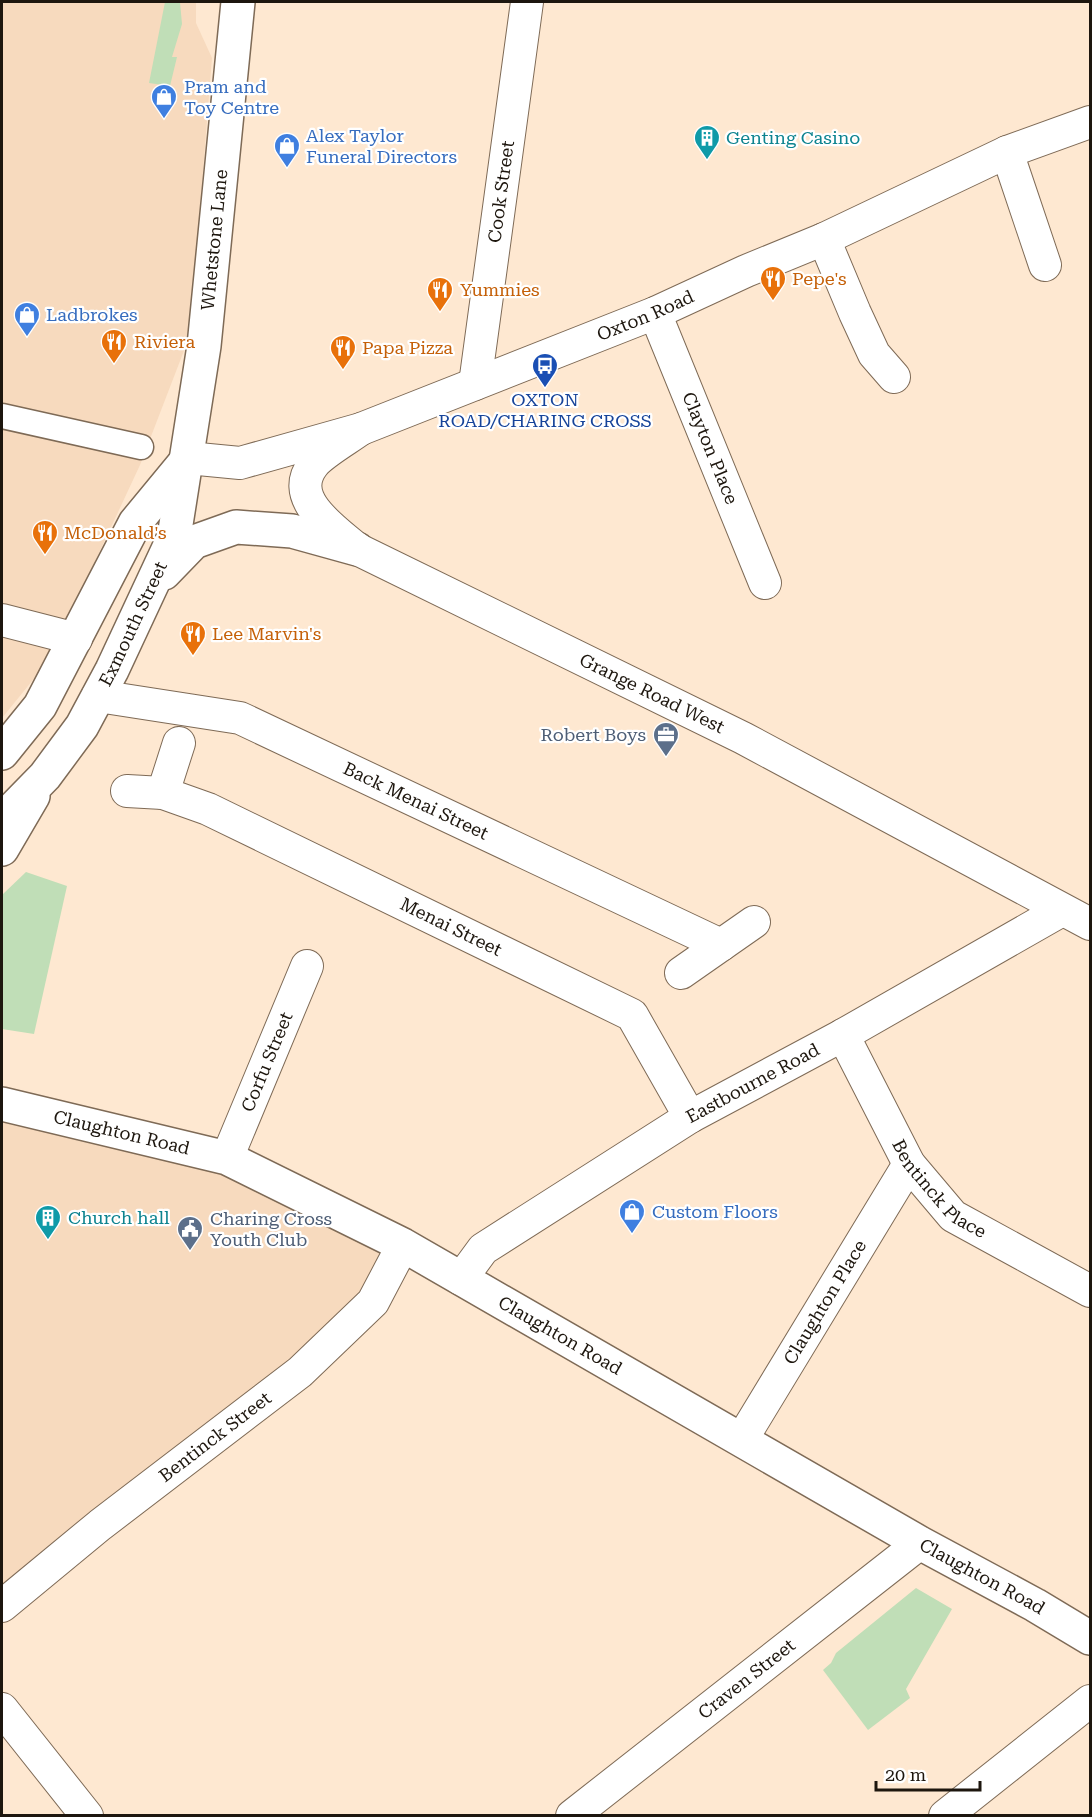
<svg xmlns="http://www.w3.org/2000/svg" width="1092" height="1817" font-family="'Roboto Serif',serif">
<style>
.built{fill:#f7dabe}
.green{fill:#c0deb7}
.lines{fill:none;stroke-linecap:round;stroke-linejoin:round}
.pedestrian-casing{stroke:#7e6a56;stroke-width:27}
.minor-casing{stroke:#7e6a56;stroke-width:34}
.tertiary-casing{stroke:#7e6a56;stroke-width:36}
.primary-casing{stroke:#7e6a56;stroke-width:36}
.pedestrian{stroke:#fff;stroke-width:24}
.minor{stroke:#fff;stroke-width:32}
.tertiary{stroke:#fff;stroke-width:33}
.primary{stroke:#fff;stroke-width:33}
.labels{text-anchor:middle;stroke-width:4.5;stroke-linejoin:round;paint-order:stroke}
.shop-label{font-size:18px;fill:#366cbe;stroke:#fff;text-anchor:start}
.culture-label{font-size:18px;fill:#0d838f;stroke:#fff;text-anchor:start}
.street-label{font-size:18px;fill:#1d160e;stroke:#fff}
.food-label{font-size:18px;fill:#c56008;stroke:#fff;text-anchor:start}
.transit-label{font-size:18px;fill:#164399;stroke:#fff}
.service-label{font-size:18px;fill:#4e5e75;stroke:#fff;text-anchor:end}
</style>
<rect width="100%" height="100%" fill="#fee8d1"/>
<!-- built -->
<g class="built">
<path d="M2,2h194v21l16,35 -22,277 -50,130 -91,195 -47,58z"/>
<path d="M2,1104l225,54 176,87 -30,57 -371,317z"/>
</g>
<!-- green -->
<g class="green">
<path d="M165,2h15l2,22 -10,33h5l-7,29 -21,-3z"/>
<path d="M26,872l41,14 -33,148 -32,-5v-134z"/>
<path d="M916,1588l36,21 -46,80 4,9 -42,32 -45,-60 8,-7 5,-10z"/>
</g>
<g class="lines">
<defs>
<path id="pedestrian" d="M2,416l139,31"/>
<g id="minor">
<path d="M1007,152l38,113"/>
<path d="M824,239l31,74 19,41 20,23"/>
<path id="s1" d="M655,313l110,270"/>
<path id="s2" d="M475,384l52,-382"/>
<path id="s3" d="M361,429c-12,9 -40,25 -48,36 -26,34 21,64 44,84l386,189 347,186"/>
<path id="s4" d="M188,458l52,5 121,-34 294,-116 91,-42 78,-32 183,-87 83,-30"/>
<path d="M2,620l74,19"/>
<path id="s5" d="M98,696l142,22 481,227"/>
<path id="s6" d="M127,791l36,2 45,16 424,206 58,102"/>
<path d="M163,793l16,-50"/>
<path d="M681,973l73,-51"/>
<path id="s7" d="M843,1035l66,129 44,52 137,75"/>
<path id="s8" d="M227,1158l80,-192"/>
<path id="s9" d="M461,1279l22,-30 207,-132 153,-82 219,-125"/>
<path id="s10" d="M742,1439l167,-275"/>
<path id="s11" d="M2,1606l98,-81 200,-153 73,-70 30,-57"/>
<path d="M2,1709l85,107"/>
<path id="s12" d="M572,1816l348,-273"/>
<path d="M945,1816l145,-115"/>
</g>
<g id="tertiary">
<path d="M2,849l31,-53"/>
<path id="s13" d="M2,1104l225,54 176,87 517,298 115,62 55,33"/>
</g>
<g id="primary">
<path d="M164,573l30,-31 42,-15 56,4 65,18"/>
<path d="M2,753l38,-47 95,-183 52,-63"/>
<path id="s14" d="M2,820l43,-44 37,-50 30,-56 62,-133 30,-191 34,-344"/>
</g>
</defs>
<!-- pedestrian casing -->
<use href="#pedestrian" class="pedestrian-casing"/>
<!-- minor casing -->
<use href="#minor" class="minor-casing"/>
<!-- tertiary casing -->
<use href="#tertiary" class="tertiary-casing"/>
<!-- primary casing -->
<use href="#primary" class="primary-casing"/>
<!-- pedestrian -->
<use href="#pedestrian" class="pedestrian"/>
<!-- minor -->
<use href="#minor" class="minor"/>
<!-- tertiary -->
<use href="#tertiary" class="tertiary"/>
<!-- primary -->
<use href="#primary" class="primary"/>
</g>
<!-- icons -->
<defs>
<symbol id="shop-pin" viewBox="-11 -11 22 30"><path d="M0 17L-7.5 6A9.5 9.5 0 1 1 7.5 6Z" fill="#3f7fe0" stroke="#fff"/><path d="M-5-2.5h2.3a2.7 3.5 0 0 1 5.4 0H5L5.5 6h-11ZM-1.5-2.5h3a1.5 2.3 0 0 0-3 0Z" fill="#fff"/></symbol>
<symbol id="building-pin" viewBox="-11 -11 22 30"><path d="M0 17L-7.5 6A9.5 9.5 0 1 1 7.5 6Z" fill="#0f9aa8" stroke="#fff"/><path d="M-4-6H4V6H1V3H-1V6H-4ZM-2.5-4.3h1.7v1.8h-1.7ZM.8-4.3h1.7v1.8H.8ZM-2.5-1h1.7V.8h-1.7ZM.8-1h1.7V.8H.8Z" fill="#fff"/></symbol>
<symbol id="restaurant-pin" viewBox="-11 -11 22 30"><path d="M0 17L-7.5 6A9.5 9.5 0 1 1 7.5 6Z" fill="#e8710a" stroke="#fff"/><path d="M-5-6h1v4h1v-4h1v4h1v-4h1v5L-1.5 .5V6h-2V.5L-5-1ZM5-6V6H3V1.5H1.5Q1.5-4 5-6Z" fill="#fff"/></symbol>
<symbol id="bus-pin" viewBox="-11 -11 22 30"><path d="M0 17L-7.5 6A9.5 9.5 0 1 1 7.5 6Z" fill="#1a4fb4" stroke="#fff"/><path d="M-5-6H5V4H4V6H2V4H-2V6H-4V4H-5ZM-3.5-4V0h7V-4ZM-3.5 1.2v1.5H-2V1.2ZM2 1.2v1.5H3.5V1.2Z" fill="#fff"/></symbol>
<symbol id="office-pin" viewBox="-11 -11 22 30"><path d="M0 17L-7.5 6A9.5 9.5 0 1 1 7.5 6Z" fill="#5c6f8a" stroke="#fff"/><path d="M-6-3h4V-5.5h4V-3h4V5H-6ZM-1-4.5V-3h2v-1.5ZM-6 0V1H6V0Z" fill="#fff"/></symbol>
<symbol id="civic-pin" viewBox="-11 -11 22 30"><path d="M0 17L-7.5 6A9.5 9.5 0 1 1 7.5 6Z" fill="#5c6f8a" stroke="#fff"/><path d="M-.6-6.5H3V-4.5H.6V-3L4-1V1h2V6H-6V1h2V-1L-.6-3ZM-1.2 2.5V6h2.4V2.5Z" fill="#fff"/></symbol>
</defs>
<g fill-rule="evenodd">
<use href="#shop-pin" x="149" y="82" width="30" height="40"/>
<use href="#building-pin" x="692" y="123" width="30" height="40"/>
<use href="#shop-pin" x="272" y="131" width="30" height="40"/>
<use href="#restaurant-pin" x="758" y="264" width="30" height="40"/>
<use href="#restaurant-pin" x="425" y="275" width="30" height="40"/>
<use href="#shop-pin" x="12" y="300" width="30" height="40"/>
<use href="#restaurant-pin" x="99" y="327" width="30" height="40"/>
<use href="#restaurant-pin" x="328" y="333" width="30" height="40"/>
<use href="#bus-pin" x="530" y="351" width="30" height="40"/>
<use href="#restaurant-pin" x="30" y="518" width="30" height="40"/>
<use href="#restaurant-pin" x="178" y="619" width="30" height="40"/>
<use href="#office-pin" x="651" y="720" width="30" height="40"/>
<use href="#shop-pin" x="617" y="1197" width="30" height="40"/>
<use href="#building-pin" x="33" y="1203" width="30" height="40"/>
<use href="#civic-pin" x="175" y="1214" width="30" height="40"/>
</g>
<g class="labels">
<!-- shop labels -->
<g class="shop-label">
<text x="184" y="93">Pram and<tspan x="184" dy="21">Toy Centre</tspan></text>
<text x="306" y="142">Alex Taylor<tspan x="306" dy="21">Funeral Directors</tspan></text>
<text x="46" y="321">Ladbrokes</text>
<text x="652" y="1218">Custom Floors</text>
</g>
<!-- culture labels -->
<g class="culture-label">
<text x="726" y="144">Genting Casino</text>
<text x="68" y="1224">Church hall</text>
</g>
<!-- street labels -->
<g class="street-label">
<text dy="6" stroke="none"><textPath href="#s2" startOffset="194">Cook Street</textPath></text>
<text dy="6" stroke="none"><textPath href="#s14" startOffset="634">Whetstone Lane</textPath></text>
<text dy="6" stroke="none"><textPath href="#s4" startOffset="484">Oxton Road</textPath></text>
<text dy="6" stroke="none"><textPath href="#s1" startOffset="146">Clayton Place</textPath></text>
<text dy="6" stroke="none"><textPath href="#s14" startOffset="238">Exmouth Street</textPath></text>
<text dy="6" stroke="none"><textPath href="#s3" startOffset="495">Grange Road West</textPath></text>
<text dy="6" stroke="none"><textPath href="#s5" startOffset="338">Back Menai Street</textPath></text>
<text dy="6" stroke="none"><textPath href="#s6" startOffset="354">Menai Street</textPath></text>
<text dy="6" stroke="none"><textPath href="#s8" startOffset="104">Corfu Street</textPath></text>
<text dy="6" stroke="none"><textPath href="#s9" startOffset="354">Eastbourne Road</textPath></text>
<text dy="6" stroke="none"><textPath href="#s13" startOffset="123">Claughton Road</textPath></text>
<text dy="6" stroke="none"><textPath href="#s7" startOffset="184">Bentinck Place</textPath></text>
<text dy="6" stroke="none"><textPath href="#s10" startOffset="160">Claughton Place</textPath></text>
<text dy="6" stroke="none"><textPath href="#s13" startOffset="609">Claughton Road</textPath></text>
<text dy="6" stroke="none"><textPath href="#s11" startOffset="272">Bentinck Street</textPath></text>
<text dy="6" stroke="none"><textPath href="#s13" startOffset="1095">Claughton Road</textPath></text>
<text dy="6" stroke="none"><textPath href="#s12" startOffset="222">Craven Street</textPath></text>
</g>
<!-- food labels -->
<g class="food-label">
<text x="792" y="285">Pepe's</text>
<text x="460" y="296">Yummies</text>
<text x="134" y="348">Riviera</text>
<text x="362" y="354">Papa Pizza</text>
<text x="64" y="539">McDonald's</text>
<text x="212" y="640">Lee Marvin's</text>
</g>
<!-- transit labels -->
<g class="transit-label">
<text x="545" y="406">OXTON<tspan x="545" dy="21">ROAD/CHARING CROSS</tspan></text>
</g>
<!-- service labels -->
<g class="service-label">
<text x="646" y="741">Robert Boys</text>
<text x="210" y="1225" text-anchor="start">Charing Cross<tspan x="210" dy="21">Youth Club</tspan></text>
</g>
</g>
<!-- border -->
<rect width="1092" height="1817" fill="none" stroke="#1d160e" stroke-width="6"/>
<!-- scale -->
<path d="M876 1781v9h104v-9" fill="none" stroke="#1d160e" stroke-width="3"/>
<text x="885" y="1781" font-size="18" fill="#1d160e" stroke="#ffffff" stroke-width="4.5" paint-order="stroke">20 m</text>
</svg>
